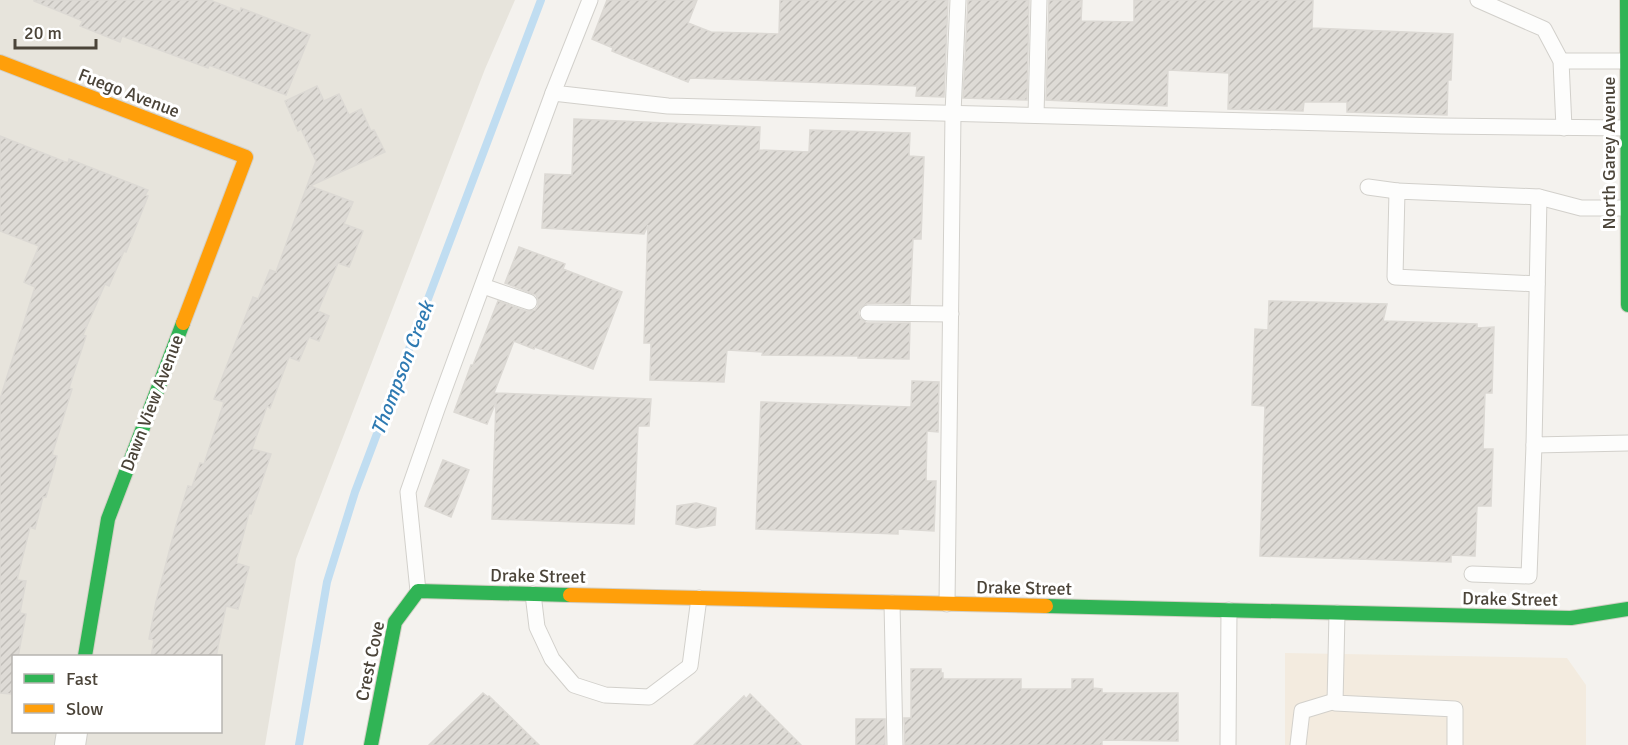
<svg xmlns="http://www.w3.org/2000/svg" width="1628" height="745" font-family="Signika,sans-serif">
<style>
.residential{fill:#e7e4dc;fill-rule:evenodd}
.commercial{fill:#f3ebdf}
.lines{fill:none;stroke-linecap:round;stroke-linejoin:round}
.stream{stroke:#c0ddf1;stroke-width:8}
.building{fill:url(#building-hatch);stroke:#dcd9d4;stroke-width:1.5}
.lane-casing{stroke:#d2d0cb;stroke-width:17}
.street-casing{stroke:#d2d0cb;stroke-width:32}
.fast-casing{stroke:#d3cfc5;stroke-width:16}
.slow-casing{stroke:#d3cfc5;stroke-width:16}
.lane{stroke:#fdfdfc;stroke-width:15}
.street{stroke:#fdfdfc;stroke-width:30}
.fast{stroke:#30b455;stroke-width:14}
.slow{stroke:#ff9f0a;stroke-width:14}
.labels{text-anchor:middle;stroke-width:6;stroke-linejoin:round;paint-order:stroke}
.street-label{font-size:18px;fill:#4b4439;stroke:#fff}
.water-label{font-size:20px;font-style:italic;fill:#2e7ab2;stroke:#fff}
</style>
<defs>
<pattern id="building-hatch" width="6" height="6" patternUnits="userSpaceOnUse" patternTransform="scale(1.5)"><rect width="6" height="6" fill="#dedbd6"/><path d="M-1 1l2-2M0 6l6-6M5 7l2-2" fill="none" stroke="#c0bdb8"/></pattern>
</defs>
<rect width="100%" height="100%" fill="#f4f2ee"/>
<!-- residential -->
<path class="residential" d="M0,0h515l-30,69 -189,490 -31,186h-265zM14,656h206v76h-206z"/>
<!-- commercial -->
<path class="commercial" d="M1285,653l282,5 19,27v60h-301z"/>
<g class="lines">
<!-- stream -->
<path class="stream" d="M299,745l28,-163 28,-90 186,-492"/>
</g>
<!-- building -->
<g class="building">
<path d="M34,0h176l30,12 1,-4 69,27 -24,60 -77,-30 -1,3 -86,-32 -2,6 -40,-16 3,-5 -49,-20z"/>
<path d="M607,0h90l-9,23 23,9 68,2 1,-34h168l-4,97 -28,-1 1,-10 -227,-8 -2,4 -76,-31 1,-3 -21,-9z"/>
<path d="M968,0h61l-2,100 -64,-2z"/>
<path d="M1049,0h33l-1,21 53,1v-22h179l-1,28 141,6 -2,46h-3l-1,35 -100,-3v-10h-43l-1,9 -75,-2 1,-36 -61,-3 -1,36 -121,-6z"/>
<path d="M317,86l7,15 15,-7 10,21 12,-6 10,22 3,-1 11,22 -75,34 43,16 -9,22 19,7 -14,36 -11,-4 -20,48 11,5 -10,25 -10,-4 -10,24 -10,-4 -19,51 -3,-2 -15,43 19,5 -20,60 -2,-1 -13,50 13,4 -11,42 -12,-3 -10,51h-65l3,-17 -5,-1 7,-37 19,-73 13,-43 4,1 8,-24 4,1 20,-62 -10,-3 39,-102 5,2 12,-29 6,2 40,-111 -15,-32 -3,2 -13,-30z"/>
<path d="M574,119l186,8 -1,23 50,2 1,-22 100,3 -1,23 15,1 -3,82h-8l-3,65 -42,-1 -8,5 -2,5 2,5 7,5h43l-1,36 -51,-1v-2l-96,-1 1,-3 -36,-2 -3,32 -74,-2 1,-37h-7l4,-118 -4,9 -102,-6 3,-54 27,1z"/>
<path d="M0,136l68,27 1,-4 79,31 -3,5 3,1 -22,56 -2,-1 -15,35 -4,-2 -22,51 3,1 -17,52 3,1 -20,66 5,1 -11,41h-3l-8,32 -5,-2 -13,53 9,1 -6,32 6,1 -8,43h-4v23l-3,14 -11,-1v-294l35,-112 -11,-5 15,-36 -39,-15z"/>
<path d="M519,247l46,17 -2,5 59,23 -29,77 -58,-22 -1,2 -20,-8 -20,52 157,6 -2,27h-11l-4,98 -142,-5 4,-117 -9,22 -33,-12 17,-47h2l25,-64 28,10 9,-1 3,-4v-6l-2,-5 -31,-12z"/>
<path d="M1269,301l118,3 -4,17 94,3v4l17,-1 -2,66h-7l-2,56h10l-2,57h-14l-2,50 -24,-1v7l-191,-6 5,-150 -13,-1 3,-76 13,1z"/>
<path d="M912,381l27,1 -1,50 -11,-1 -1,50h10l-2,50 -36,-2v5l-142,-5 5,-127 150,5z"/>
<path d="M443,460l26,10 -18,47 -26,-11z"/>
<path d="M696,503l20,5 -1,17 -19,3 -20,-4 1,-18z"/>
<path d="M911,669h30v4h2v6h78v10h51v-10h21v9l9,1v4h76v48l-76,-1v5h-197l-1,-27h7z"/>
<path d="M483,693l5,4 1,-1 50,49h-110z"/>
<path d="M750,694l51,51h-107l50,-49 2,3z"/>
<rect x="856" y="719" width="29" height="26"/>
</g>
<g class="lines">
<defs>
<g id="lane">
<path d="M590,0l-37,93 115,13 773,20 186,2"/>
<path d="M1478,0l66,29 17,32 3,67"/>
<path d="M1561,61h66"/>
<path d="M1036,115l3,-115"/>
<path d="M1368,187l29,4"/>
<path d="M1539,197l-5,248 94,-2"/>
<path d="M1537,284l-142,-7 2,-86 142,6 42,11h47"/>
<path d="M483,286l46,16"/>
<path d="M868,313l83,1"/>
<path d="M1472,574l57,2 5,-131"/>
<path d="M418,591l-10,-99 29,-83 116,-316"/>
<path d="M533,594l4,33 15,32 22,26 31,10 44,2 41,-31 9,-68"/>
<path d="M892,603l3,142"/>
<path d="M947,604l6,-491 5,-113"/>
<path d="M1337,613l-2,90 120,6v36"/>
<path d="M1228,745l1,-135"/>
<path d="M1298,745l4,-34 33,-10"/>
</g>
<path id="street" d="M70,745l2,-13"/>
<g id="fast">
<path d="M1627,0l1,305"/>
<path d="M1046,606l525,12 57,-9"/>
<path d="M85,656l23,-137 75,-196"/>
<path d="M371,745l24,-123 23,-31 152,4"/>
</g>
<g id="slow">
<path d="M0,62l246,95 -63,166"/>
<path d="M570,595l476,11"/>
</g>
</defs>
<!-- lane casing -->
<use href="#lane" class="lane-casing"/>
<!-- street casing -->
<use href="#street" class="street-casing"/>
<!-- fast casing -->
<use href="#fast" class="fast-casing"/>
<!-- slow casing -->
<use href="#slow" class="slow-casing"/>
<!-- lane -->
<use href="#lane" class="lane"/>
<!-- street -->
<use href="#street" class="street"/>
<!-- fast -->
<use href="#fast" class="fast"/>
<!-- slow -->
<use href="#slow" class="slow"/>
</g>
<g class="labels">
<!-- street labels -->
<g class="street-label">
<text transform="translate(129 93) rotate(21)" y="6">Fuego Avenue</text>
<text transform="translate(1609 153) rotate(-90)" y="6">North Garey Avenue</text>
<text transform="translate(152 403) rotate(-69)" y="6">Dawn View Avenue</text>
<text transform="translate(538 576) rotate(1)" y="6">Drake Street</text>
<text transform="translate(1024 588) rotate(1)" y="6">Drake Street</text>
<text transform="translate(1510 599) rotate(1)" y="6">Drake Street</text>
<text transform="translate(370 661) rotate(-78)" y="6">Crest Cove</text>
</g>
<!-- water labels -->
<g class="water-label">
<text transform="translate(402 368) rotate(-69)" y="7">Thompson Creek</text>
</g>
</g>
<!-- legend -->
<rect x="12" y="655" width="210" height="78" fill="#ffffff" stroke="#b7b4b0" stroke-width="1.5"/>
<rect x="24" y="674" width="30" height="9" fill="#30b455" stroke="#b7b4b0" stroke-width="1.5"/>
<text x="66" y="685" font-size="18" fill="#4b4439">Fast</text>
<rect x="24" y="704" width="30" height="9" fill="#ff9f0a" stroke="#b7b4b0" stroke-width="1.5"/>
<text x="66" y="715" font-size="18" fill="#4b4439">Slow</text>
<!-- scale -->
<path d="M15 39v9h81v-9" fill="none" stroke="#4b4439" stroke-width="3"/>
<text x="24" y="39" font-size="18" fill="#4b4439" stroke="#ffffff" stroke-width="4.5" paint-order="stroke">20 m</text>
</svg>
